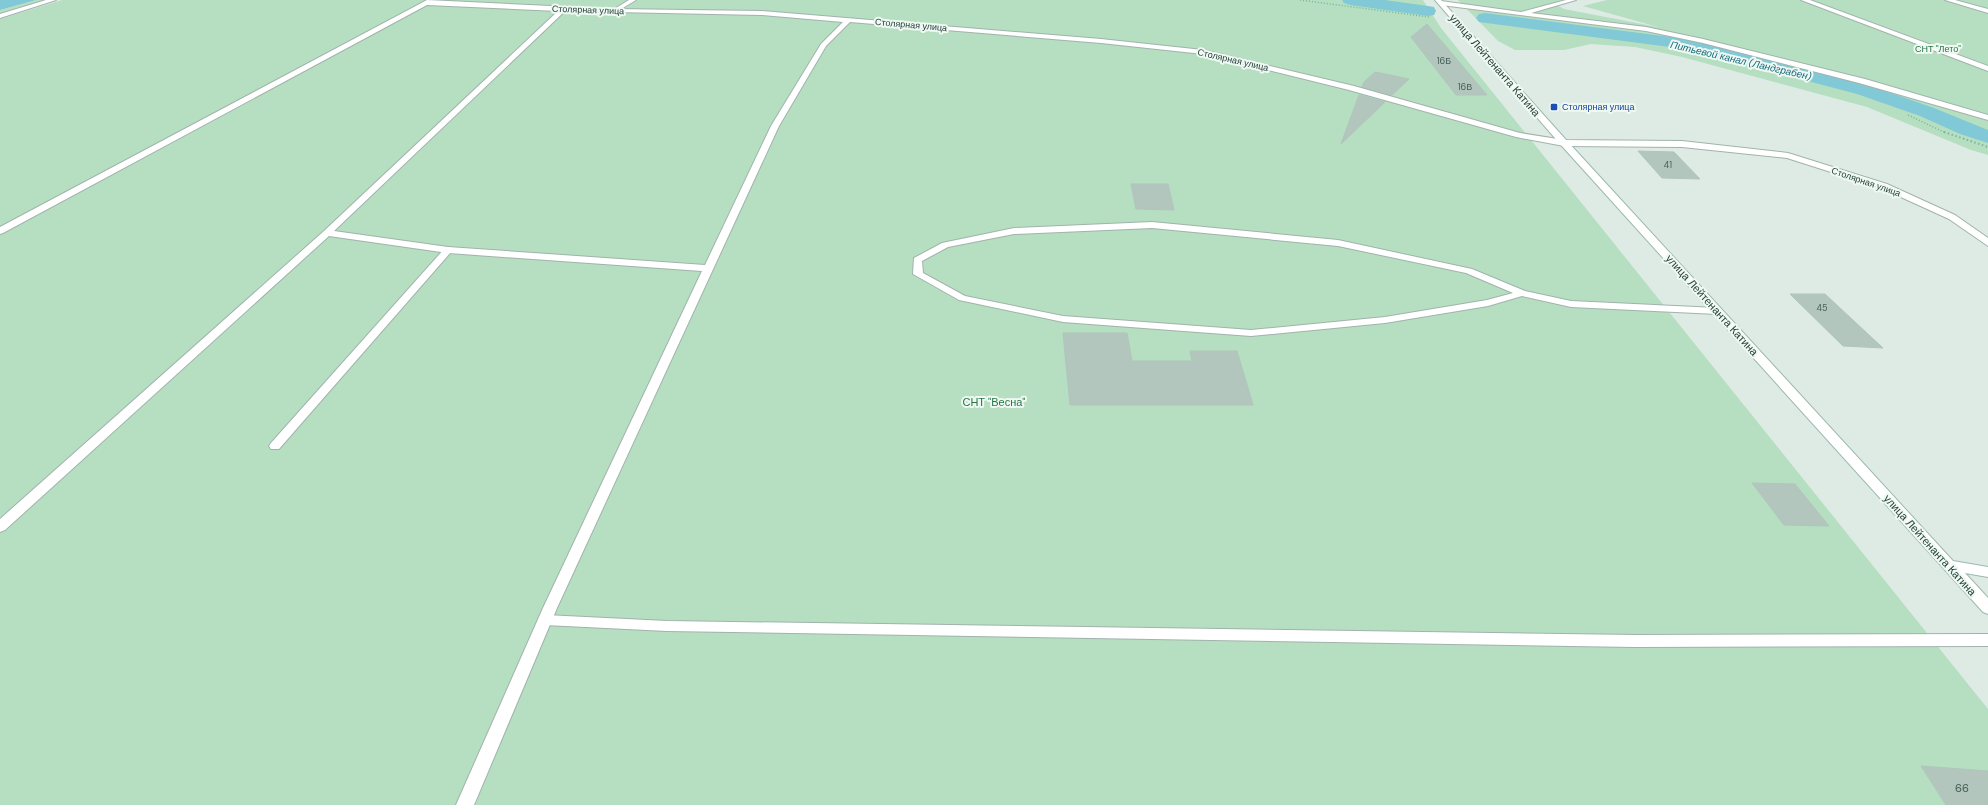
<svg xmlns="http://www.w3.org/2000/svg" width="1988" height="805" font-family="'DM Sans',sans-serif">
<style>
.green{fill:#b5dfc0}
.water{fill:#81c9d6}
.lines{fill:none;stroke-linecap:round;stroke-linejoin:round}
.canal{fill:#81c9d6;fill-rule:evenodd}
.building{fill:#b3c6be;stroke:#b0c5bc}
.lane-casing{stroke:#a1b3ac;stroke-width:2}
.street-casing{stroke:#a1b3ac;stroke-width:2}
.secondary-casing{stroke:#9cb8ae;stroke-width:2}
.path-far1{stroke:#7cb2a0;stroke-width:1.5;stroke-dasharray:1 2;stroke-linecap:butt}
.path{stroke:#7cb2a0;stroke-width:2;stroke-dasharray:1.5 2.5;stroke-linecap:butt}
.lane{fill:#fff;fill-rule:evenodd}
.street{fill:#fff;fill-rule:evenodd}
.secondary{fill:#fff;fill-rule:evenodd}
.transit-dot{fill:#1a4fb4;stroke:#eff8f3;stroke-width:1.5}
.labels{text-anchor:middle;stroke-width:4;stroke-linejoin:round;paint-order:stroke}
.far-street-label{font-size:9px;fill:#1e3c34;stroke:#eff8f3}
.far-park-label{font-size:9px;fill:#257644;stroke:#eff8f3}
.number-label{font-size:9px;fill:#435e56}
.far-transit-label{font-size:9px;fill:#164399;stroke:#eff8f3;text-anchor:start}
.far-water-label{font-size:10px;font-style:italic;fill:#146c7d;stroke:#eff8f3}
.street-label{font-size:11px;fill:#1e3c34;stroke:#eff8f3}
.park-label{font-size:11px;fill:#257644;stroke:#eff8f3}
.near-number-label{font-size:11px;fill:#435e56}
</style>
<rect width="100%" height="100%" fill="#deebe5"/>
<!-- green -->
<g class="green">
<path d="M36,0h12l-48,15v-5z"/>
<path d="M62,0h1361l18,28 547,681v96h-1988v-786z"/>
<path d="M1458,0h104l-9,3 11,6 94,18 -75,-21 24,-6h381v155l-17,-5 -104,-43 -185,-50 -47,-10 -44,-3 -27,6h-49l-17,-9z"/>
</g>
<!-- water -->
<path class="water" d="M0,0h36l-36,10z"/>
<g class="lines">
<!-- canal -->
<g class="canal">
<path d="M1342,0h43l43,6 6,1 2,4 -2,4 -6,1 -78,-11 -6,-2z"/>
<path d="M1485,13l201,26 185,47 63,22 54,22v13l-28,-9 -40,-18 -63,-22 -172,-45 -206,-27 -3,-4 3,-4z"/>
</g>
</g>
<!-- building -->
<g class="building">
<path d="M1427,24l60,71h-31l-45,-58z"/>
<path d="M1375,72l34,7 -17,16 -30,-8 2,-5z"/>
<path d="M1359,95l26,7 -44,42z"/>
<path d="M1638,151l36,1 26,27 -38,-1z"/>
<path d="M1131,184h37l6,26 -38,-1z"/>
<path d="M1790,294h35l58,54 -40,-2z"/>
<path d="M1063,333h64l5,28h60l-2,-10h47l16,54h-183z"/>
<path d="M1752,483l43,1 34,42 -45,-1z"/>
<path d="M1921,766l67,5v34h-42z"/>
</g>
<g class="lines">
<defs>
<g id="lane">
<path d="M629,0h7l-20,12 -5,-1z"/>
<path d="M1152,222l186,18 134,29 53,22 46,10 146,7 5,3 -5,3 -146,-7 -49,-11 -34,10 -103,17 -134,13 -188,-14 -104,-22 -46,-26 1,-16 28,-15 72,-15zM1152,228l186,18 128,27 47,20 -26,7 -102,17 -134,13 -188,-14 -98,-20 -42,-23 -1,-12 26,-14 66,-13z"/>
<path d="M448,247l3,1v4l-172,197h-8l-2,-3 2,-3 174,-195z"/>
<path d="M545,615l122,6 968,14 353,-1v12l-353,1 -968,-16 -122,-6 -5,-1 -2,-4 2,-4z"/>
</g>
<g id="street">
<path d="M46,0h10l-56,18v-4z"/>
<path d="M427,0l187,9 148,2 339,28 102,11 151,36 166,47 44,7 118,1 106,12 99,31 68,31 33,23v8l-39,-27 -68,-31 -94,-30 -105,-11 -118,-1 -48,-9 -167,-47 -146,-36 -102,-11 -251,-21 -24,24 -47,80 -222,482 -83,197h-18l87,-197 159,-337 -254,-18 -119,-17 -324,294 -5,2v-13l324,-288 234,-220 -131,-6 -424,228 -3,1v-7zM565,11l197,4 81,7 -22,22 -50,82 -66,139 -257,-18 -114,-16z"/>
<path d="M1566,0h10l-45,13 115,14 57,12 162,40 123,36v5l-129,-37 -156,-40 -57,-12 -205,-26 -3,-2 3,-2 80,11z"/>
<path d="M1801,0h9l178,66v5z"/>
<path d="M1945,0h10l33,9v4z"/>
</g>
<path id="secondary" d="M1435,0h6l126,141 386,420 35,6v10l-23,-4 23,25v16l-5,-2 -422,-467z"/>
</defs>
<!-- lane casing -->
<use href="#lane" class="lane-casing"/>
<!-- street casing -->
<use href="#street" class="street-casing"/>
<!-- secondary casing -->
<use href="#secondary" class="secondary-casing"/>
<!-- path-far1 -->
<g class="path-far1">
<path d="M1300,0l129,17"/>
<path d="M1908,115l38,18"/>
</g>
<!-- path -->
<path class="path" d="M1944,132l44,15"/>
<!-- lane -->
<use href="#lane" class="lane"/>
<!-- street -->
<use href="#street" class="street"/>
<!-- secondary -->
<use href="#secondary" class="secondary"/>
</g>
<!-- markers -->
<rect class="transit-dot" x="1550" y="103" width="8" height="8" rx="2"/>
<g class="labels">
<!-- far-street labels -->
<g class="far-street-label">
<text transform="translate(588 10) rotate(2)" y="3">Столярная улица</text>
<text transform="translate(911 25) rotate(5)" y="3">Столярная улица</text>
<text transform="translate(1233 60) rotate(13)" y="3">Столярная улица</text>
<text transform="translate(1866 182) rotate(19)" y="3">Столярная улица</text>
</g>
<!-- far-park labels -->
<g class="far-park-label">
<text x="1938" y="52">СНТ "Лето"</text>
</g>
<!-- number labels -->
<g class="number-label">
<text x="1444" y="64">16Б</text>
<text x="1465" y="90">16В</text>
<text x="1668" y="168">41</text>
<text x="1822" y="311">45</text>
</g>
<!-- far-transit labels -->
<g class="far-transit-label">
<text x="1562" y="110">Столярная улица</text>
</g>
<!-- far-water labels -->
<g class="far-water-label">
<text transform="translate(1741 60) rotate(13)" y="4">Питьевой канал (Ландграбен)</text>
</g>
<!-- street labels -->
<g class="street-label">
<text transform="translate(1495 65) rotate(49)" y="4">улица Лейтенанта Катина</text>
<text transform="translate(1712 305) rotate(48)" y="4">улица Лейтенанта Катина</text>
<text transform="translate(1930 545) rotate(48)" y="4">улица Лейтенанта Катина</text>
</g>
<!-- park labels -->
<g class="park-label">
<text x="994" y="406">СНТ "Весна"</text>
</g>
<!-- near-number labels -->
<g class="near-number-label">
<text x="1962" y="792">66</text>
</g>
</g>
</svg>
